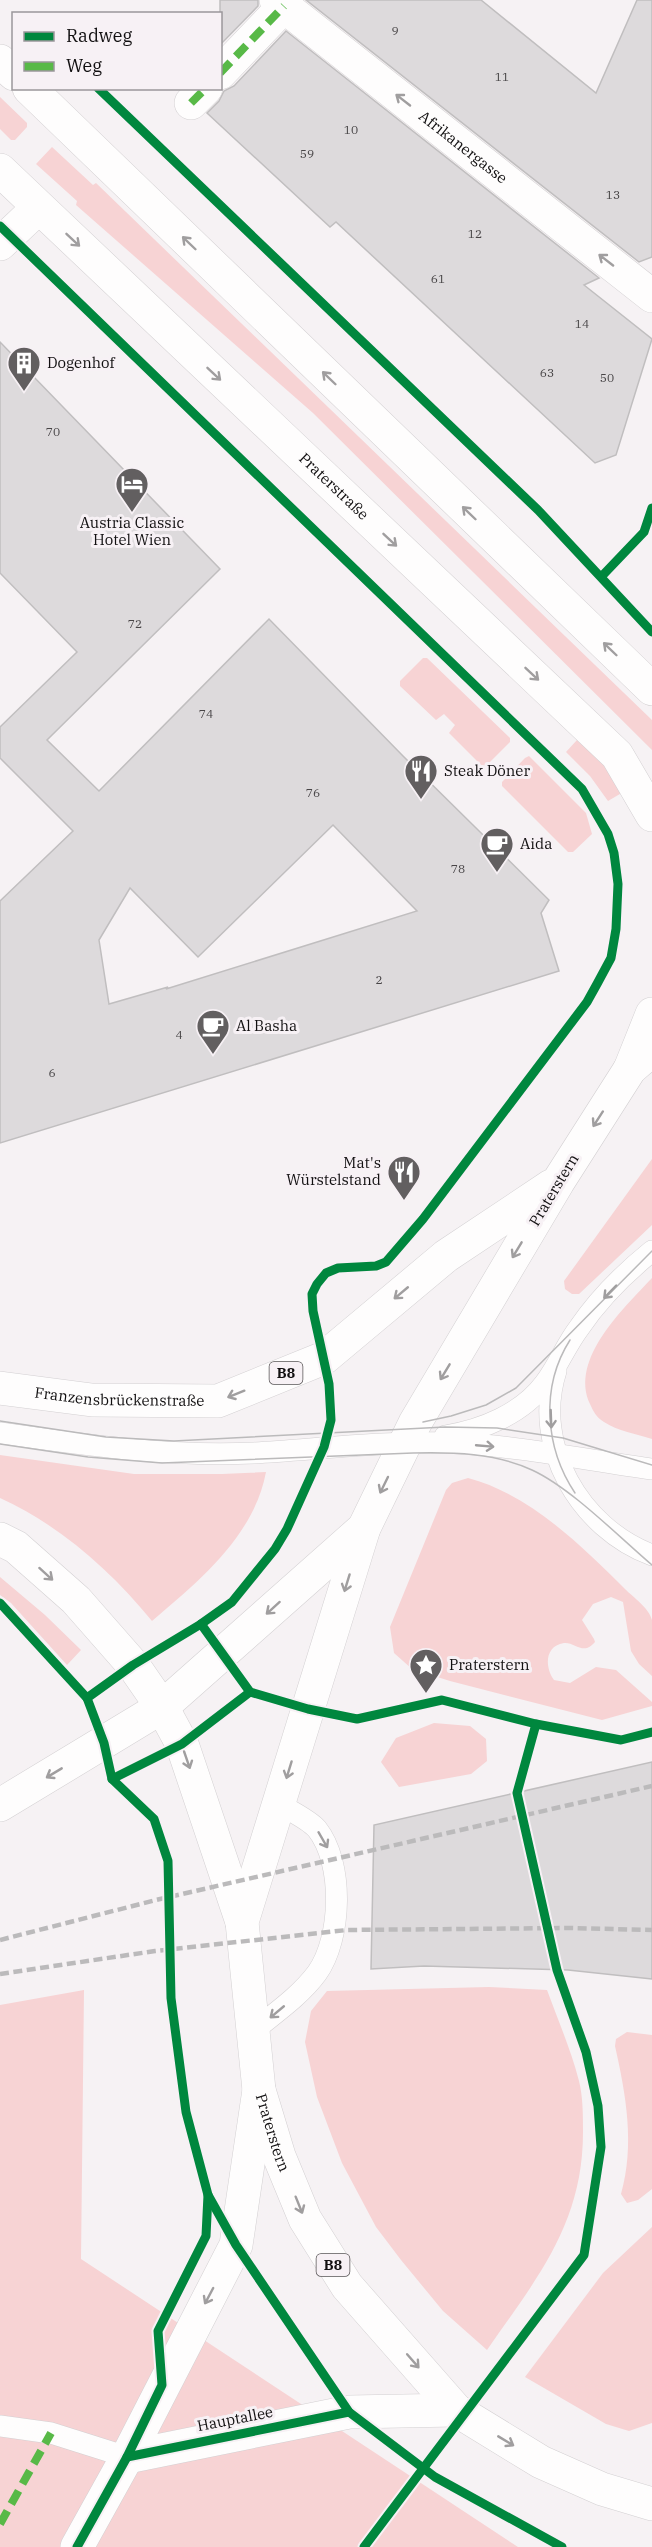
<svg xmlns="http://www.w3.org/2000/svg" width="652" height="2547" font-family="'IBM Plex Serif',serif">
<style>
.green{fill:#f7d3d4}
.building{fill:#dddadc;stroke:#c0bebf;stroke-width:1.5;fill-rule:evenodd}
.lines{fill:none;stroke-linecap:round;stroke-linejoin:round}
.lane-casing{stroke:#d3d0d2;stroke-width:22}
.street-casing{stroke:#d3d0d2;stroke-width:34}
.secondary-casing{stroke:#d3d0d2;stroke-width:34}
.primary-casing{stroke:#d3d0d2;stroke-width:34}
.lane{stroke:#fefdfd;stroke-width:21}
.street{stroke:#fefdfd;stroke-width:33}
.secondary{stroke:#fefdfd;stroke-width:33}
.primary{stroke:#fefdfd;stroke-width:33}
.tram{stroke:#bbbabb;stroke-width:1.5}
.rail{stroke:#bbbabb;stroke-width:4.5;stroke-dasharray:9 4.5;stroke-linecap:butt}
.quiet{stroke:#58b947;stroke-width:8;stroke-dasharray:15 8;stroke-linecap:butt}
.cycleway-casing{stroke:#f7f1f5;stroke-width:13}
.cycleway{stroke:#00873e;stroke-width:9}
.oneway{stroke:#a09e9f}
.labels{text-anchor:middle;stroke-width:6;stroke-linejoin:round;paint-order:stroke}
.number-label{font-size:12px;fill:#474446}
.shield{fill:#f7f1f5;stroke:#575455;stroke-width:1.5}
.shield-label{font-size:14px;font-weight:bold;fill:#121011}
.street-label{font-size:15px;fill:#121011;stroke:#f7f1f5}
.poi-label{font-size:15px;fill:#121011;stroke:#f7f1f5;text-anchor:start}
</style>
<rect width="100%" height="100%" fill="#f6f2f4"/>
<!-- green -->
<g class="green">
<path d="M0,97l27,26v4l-12,13h-4l-11,-11z"/>
<path d="M52,147l41,38 3,-2 556,537v30l-339,-337 -237,-208 1,-4 -41,-37z"/>
<path d="M423,658h4l83,80v4l-24,24h-4l-33,-33 6,-8 -11,-11 -8,6 -36,-34v-5z"/>
<path d="M577,740c17,4 38,36 48,51l-17,10 -18,-25 -24,-24z"/>
<path d="M529,756l57,57 6,21 -19,18h-5l-66,-66v-4l23,-24z"/>
<path d="M652,1159v66l-73,69h-7l-7,-5 -1,-8z"/>
<path d="M652,1278v161c-15,-5 -35,-8 -48,-17 -7,-4 -11,-11 -14,-18 -21,-45 34,-96 62,-126z"/>
<path d="M0,1455l134,19h88l44,-2c-12,64 -67,109 -114,149 -42,-51 -91,-95 -152,-123z"/>
<path d="M468,1478c61,16 113,67 157,111 8,8 24,19 27,31 0,17 0,39 0,56l-13,-12 -8,-13 -8,-49 -12,-5 -18,7 -11,16 12,19 1,3c-2,2 -5,5 -8,6 -8,2 -15,-6 -23,-5 -20,3 -19,25 -10,37l16,3 26,-16 20,3 36,32v4l-50,14 -152,-39 -38,-12 -18,-16 -4,-26 56,-137 6,-7z"/>
<path d="M0,1577l45,38 36,35 -14,15 -56,-62 -11,-8z"/>
<path d="M434,1723l36,3 16,13 1,22 -16,13 -72,13 -18,-25 15,-24z"/>
<path d="M489,1987l58,3c11,30 24,60 32,91 4,16 4,34 4,51 0,92 -46,146 -96,218l-44,-39 -42,-51 -25,-33 -34,-64 -25,-66 -12,-55 6,-31 16,-20z"/>
<path d="M84,1990l-3,269 437,288h-518v-542z"/>
<path d="M627,2032l25,3v154l-14,11 -11,3 -6,-9c14,-49 5,-99 -6,-148l1,-7z"/>
<path d="M652,2227v196l-23,8 -23,-7 -81,-47 78,-104z"/>
</g>
<!-- building -->
<g class="building">
<path d="M220,0h38v6l-38,39z"/>
<path d="M306,0h175l115,93 41,-93h15v257l-13,5z"/>
<path d="M286,31l313,247 -15,7 68,54 -36,116 -21,8 -259,-241 -6,5 -123,-114 12,-12 5,-10 10,-5z"/>
<path d="M0,342l220,227 -173,171 52,51 170,-172 134,137 146,144 -8,13 18,58 -559,172v-242l73,-70 -73,-73v-31l77,-75 -77,-79zM333,825l84,86 -251,78 2,-2 -59,17 -10,-64 31,-52 68,69z"/>
<path d="M652,1762v217l-84,-9 -144,-4 -53,3 3,-144z"/>
</g>
<g class="lines">
<defs>
<g id="lane">
<path d="M556,1371c-24,75 24,157 96,184"/>
<path d="M0,1433c84,12 168,24 254,20 66,-4 133,-12 200,-10 66,3 132,17 198,26"/>
<path d="M445,1436c37,-6 77,-22 100,-53 13,-17 21,-38 34,-55 19,-28 47,-56 73,-77"/>
<path d="M253,2031c22,-18 47,-35 64,-58 25,-35 27,-110 0,-144 -9,-10 -27,-18 -38,-25"/>
<path d="M0,2426l51,7 76,24"/>
</g>
<g id="street">
<path id="s1" d="M276,0l376,296"/>
<path d="M220,73l64,-67"/>
<path d="M191,103l15,-15"/>
<path d="M0,244l38,-36"/>
<path d="M0,1805l162,-98 202,-179"/>
<path d="M127,2457l222,-45 107,-2"/>
<path d="M77,2547l50,-90 109,-212 23,-155"/>
</g>
<g id="secondary">
<path d="M0,61l14,13"/>
<path d="M29,88l623,601"/>
<path id="s2" d="M0,170l617,585 35,60"/>
<path d="M630,1069l22,-55"/>
</g>
<g id="primary">
<path id="s3" d="M652,1050l-22,19 -72,113 -143,241 -51,105 -122,394 17,168 20,66 26,63 42,67 109,124 85,52 61,27 50,15"/>
<path id="s4" d="M0,1388l92,12 126,1 106,-43 122,-102 105,-70"/>
<path d="M0,1539l16,8 60,53 57,65 29,42 20,37 60,178"/>
</g>
</defs>
<!-- lane casing -->
<use href="#lane" class="lane-casing"/>
<!-- street casing -->
<use href="#street" class="street-casing"/>
<!-- secondary casing -->
<use href="#secondary" class="secondary-casing"/>
<!-- primary casing -->
<use href="#primary" class="primary-casing"/>
<!-- lane -->
<use href="#lane" class="lane"/>
<!-- street -->
<use href="#street" class="street"/>
<!-- secondary -->
<use href="#secondary" class="secondary"/>
<!-- primary -->
<use href="#primary" class="primary"/>
<!-- tram -->
<g class="tram">
<path d="M570,1340c-30,47 -25,108 5,153"/>
<path d="M0,1421l106,16 68,4 271,-14 52,1 66,10 89,27"/>
<path d="M423,1422l28,-6 35,-11 30,-17 136,-137"/>
<path d="M0,1444l88,13 74,6 251,-10c39,-1 83,0 119,17 39,18 86,66 120,95"/>
</g>
<!-- rail -->
<g class="rail">
<path d="M0,1940l156,-40 496,-114"/>
<path d="M0,1974l155,-23 192,-21 221,-2 84,2"/>
</g>
<!-- quiet -->
<g class="quiet">
<path d="M220,73l64,-67"/>
<path d="M191,103l15,-15"/>
<path d="M0,2524l51,-91"/>
</g>
<defs>
<g id="cycleway">
<path d="M98,88l440,422 114,122"/>
<path d="M0,226l582,563 26,45 6,19 4,31 -2,45 -5,29 -14,26 -10,18 -164,217 -37,43 -10,4 -38,2 -12,5 -9,11 -5,10 1,17 16,73 2,36 -7,27 -37,82 -12,20 -43,53 -31,22 -68,41 -46,33 17,45 8,36 42,40 14,42 3,137 15,114 22,83 -2,41 -48,95 4,54 -35,72 -50,90"/>
<path d="M602,576l42,-44 8,-24"/>
<path d="M0,1603l87,95"/>
<path d="M201,1624l49,68 58,17 49,10 85,-19 94,24 85,16 31,-8"/>
<path d="M112,1779l70,-35 68,-52"/>
<path d="M208,2195l28,50 113,167 86,65 127,70"/>
<path d="M127,2457l222,-45"/>
<path d="M364,2547l220,-292 17,-108 -3,-41 -12,-54 -29,-82 -40,-177 19,-69"/>
</g>
</defs>
<!-- cycleway casing -->
<use href="#cycleway" class="cycleway-casing"/>
<!-- cycleway -->
<use href="#cycleway" class="cycleway"/>
</g>
<!-- one-way arrows -->
<defs><path id="oneway-shaft" d="M-6 0H5M1.5-3L5.5 0L1.5 3" fill="none" stroke-width="1.6" stroke-linecap="round" stroke-linejoin="round" transform="scale(1.5)"/></defs>
<g class="oneway">
<use href="#oneway-shaft" transform="translate(403 100) rotate(-142)"/>
<use href="#oneway-shaft" transform="translate(73 240) rotate(43)"/>
<use href="#oneway-shaft" transform="translate(189 243) rotate(-136)"/>
<use href="#oneway-shaft" transform="translate(606 260) rotate(-142)"/>
<use href="#oneway-shaft" transform="translate(214 374) rotate(43)"/>
<use href="#oneway-shaft" transform="translate(329 378) rotate(-136)"/>
<use href="#oneway-shaft" transform="translate(469 513) rotate(-136)"/>
<use href="#oneway-shaft" transform="translate(390 540) rotate(43)"/>
<use href="#oneway-shaft" transform="translate(610 649) rotate(-136)"/>
<use href="#oneway-shaft" transform="translate(532 674) rotate(43)"/>
<use href="#oneway-shaft" transform="translate(598 1119) rotate(123)"/>
<use href="#oneway-shaft" transform="translate(517 1250) rotate(121)"/>
<use href="#oneway-shaft" transform="translate(610 1292) rotate(134)"/>
<use href="#oneway-shaft" transform="translate(401 1293) rotate(140)"/>
<use href="#oneway-shaft" transform="translate(445 1372) rotate(121)"/>
<use href="#oneway-shaft" transform="translate(236 1394) rotate(158)"/>
<use href="#oneway-shaft" transform="translate(551 1419) rotate(88)"/>
<use href="#oneway-shaft" transform="translate(485 1446) rotate(5)"/>
<use href="#oneway-shaft" transform="translate(384 1485) rotate(116)"/>
<use href="#oneway-shaft" transform="translate(46 1574) rotate(42)"/>
<use href="#oneway-shaft" transform="translate(347 1583) rotate(107)"/>
<use href="#oneway-shaft" transform="translate(273 1608) rotate(138)"/>
<use href="#oneway-shaft" transform="translate(187 1760) rotate(71)"/>
<use href="#oneway-shaft" transform="translate(289 1770) rotate(107)"/>
<use href="#oneway-shaft" transform="translate(54 1773) rotate(149)"/>
<use href="#oneway-shaft" transform="translate(323 1840) rotate(60)"/>
<use href="#oneway-shaft" transform="translate(277 2012) rotate(140)"/>
<use href="#oneway-shaft" transform="translate(299 2205) rotate(68)"/>
<use href="#oneway-shaft" transform="translate(209 2296) rotate(118)"/>
<use href="#oneway-shaft" transform="translate(413 2361) rotate(49)"/>
<use href="#oneway-shaft" transform="translate(506 2441) rotate(31)"/>
</g>
<!-- icons -->
<defs>
<symbol id="building-pin" viewBox="-11 -11 22 30"><path d="M0 17L-7.5 6A9.5 9.5 0 1 1 7.5 6Z" fill="#625f60" stroke="#f7f1f5"/><path d="M-4-6H4V6H1V3H-1V6H-4ZM-2.5-4.3h1.7v1.8h-1.7ZM.8-4.3h1.7v1.8H.8ZM-2.5-1h1.7V.8h-1.7ZM.8-1h1.7V.8H.8Z" fill="#fff"/></symbol>
<symbol id="hotel-pin" viewBox="-11 -11 22 30"><path d="M0 17L-7.5 6A9.5 9.5 0 1 1 7.5 6Z" fill="#625f60" stroke="#f7f1f5"/><path d="M-6-4.5h1.5V1H6V5H4.5V3h-9V5H-6ZM-4 0a1.8 1.8 0 1 1 3.6 0ZM.5 0V-2.5h3Q6-2.5 6 0Z" fill="#fff"/></symbol>
<symbol id="restaurant-pin" viewBox="-11 -11 22 30"><path d="M0 17L-7.5 6A9.5 9.5 0 1 1 7.5 6Z" fill="#625f60" stroke="#f7f1f5"/><path d="M-5-6h1v4h1v-4h1v4h1v-4h1v5L-1.5 .5V6h-2V.5L-5-1ZM5-6V6H3V1.5H1.5Q1.5-4 5-6Z" fill="#fff"/></symbol>
<symbol id="cafe-pin" viewBox="-11 -11 22 30"><path d="M0 17L-7.5 6A9.5 9.5 0 1 1 7.5 6Z" fill="#625f60" stroke="#f7f1f5"/><path d="M-5.5-4.5H6V0H3Q3 3.5 0 3.5H-2.5Q-5.5 3.5-5.5 0ZM3-3.2v2h1.7v-2ZM-6 4.5H4V6H-6Z" fill="#fff"/></symbol>
<symbol id="sight-pin" viewBox="-11 -11 22 30"><path d="M0 17L-7.5 6A9.5 9.5 0 1 1 7.5 6Z" fill="#625f60" stroke="#f7f1f5"/><path d="M0-6L1.8-2.2L6-1.7L2.9 1.2L3.7 5.4L0 3.3L-3.7 5.4L-2.9 1.2L-6-1.7L-1.8-2.2Z" fill="#fff"/></symbol>
</defs>
<g fill-rule="evenodd">
<use href="#building-pin" x="5" y="344" width="38" height="52"/>
<use href="#hotel-pin" x="113" y="465" width="38" height="52"/>
<use href="#restaurant-pin" x="402" y="752" width="38" height="52"/>
<use href="#cafe-pin" x="478" y="825" width="38" height="52"/>
<use href="#cafe-pin" x="194" y="1007" width="38" height="52"/>
<use href="#restaurant-pin" x="385" y="1153" width="38" height="52"/>
<use href="#sight-pin" x="407" y="1646" width="38" height="52"/>
</g>
<g class="labels">
<!-- number labels -->
<g class="number-label">
<text x="395" y="35">9</text>
<text x="502" y="81">11</text>
<text x="351" y="134">10</text>
<text x="307" y="158">59</text>
<text x="613" y="199">13</text>
<text x="475" y="238">12</text>
<text x="438" y="283">61</text>
<text x="582" y="328">14</text>
<text x="547" y="377">63</text>
<text x="607" y="382">50</text>
<text x="53" y="436">70</text>
<text x="135" y="628">72</text>
<text x="206" y="718">74</text>
<text x="313" y="797">76</text>
<text x="458" y="873">78</text>
<text x="379" y="984">2</text>
<text x="179" y="1039">4</text>
<text x="52" y="1077">6</text>
</g>
<!-- shield labels -->
<g class="shield">
<rect x="269.5" y="1362" width="33" height="22" rx="4.5"/>
<rect x="316.5" y="2254" width="33" height="22" rx="4.5"/>
</g>
<g class="shield-label">
<text x="286" y="1378">B8</text>
<text x="333" y="2270">B8</text>
</g>
<!-- street labels -->
<g class="street-label">
<text dy="5" stroke="none"><textPath href="#s1" startOffset="238">Afrikanergasse</textPath></text>
<text dy="5" stroke="none"><textPath href="#s2" startOffset="460">Praterstraße</textPath></text>
<text transform="translate(554 1190) rotate(-59)" y="5">Praterstern</text>
<text dy="5" stroke="none"><textPath href="#s4" startOffset="120">Franzensbrückenstraße</textPath></text>
<text dy="5" stroke="none"><textPath href="#s3" startOffset="1186">Praterstern</textPath></text>
<text transform="translate(235 2419) rotate(-11)" y="5">Hauptallee</text>
</g>
<!-- poi labels -->
<g class="poi-label">
<text x="47" y="368">Dogenhof</text>
<text x="132" y="528" text-anchor="middle">Austria Classic<tspan x="132" dy="17">Hotel Wien</tspan></text>
<text x="444" y="776">Steak Döner</text>
<text x="520" y="849">Aida</text>
<text x="236" y="1031">Al Basha</text>
<text x="381" y="1168" text-anchor="end">Mat's<tspan x="381" dy="17">Würstelstand</tspan></text>
<text x="449" y="1670">Praterstern</text>
</g>
</g>
<!-- legend -->
<rect x="12" y="12" width="210" height="78" fill="#f7f1f5" stroke="#9b979a" stroke-width="1.5"/>
<rect x="24" y="32" width="30" height="9" fill="#00873e" stroke="#9b979a" stroke-width="1.5"/>
<text x="66" y="42" font-size="18" fill="#121011">Radweg</text>
<rect x="24" y="62" width="30" height="9" fill="#58b947" stroke="#9b979a" stroke-width="1.5"/>
<text x="66" y="72" font-size="18" fill="#121011">Weg</text>
</svg>
